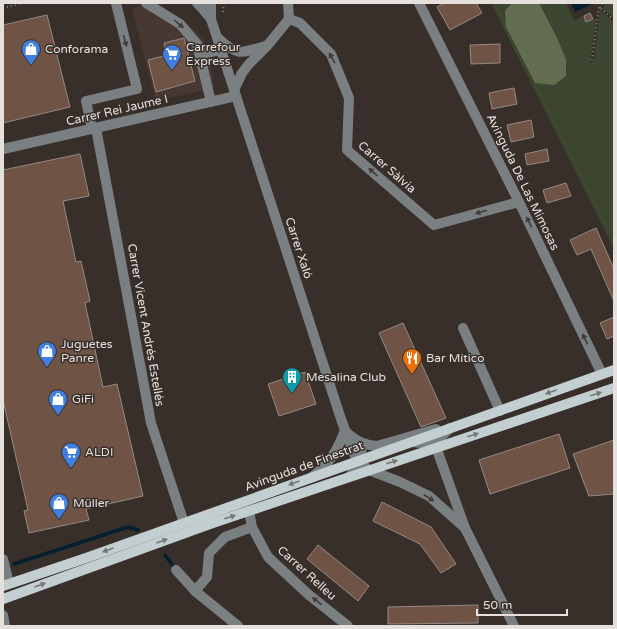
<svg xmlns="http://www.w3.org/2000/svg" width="617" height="629" font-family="'Varela Round',sans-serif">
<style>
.built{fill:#473831}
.green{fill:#3d4630}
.forest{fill:#626d52}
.water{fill:#031f2d}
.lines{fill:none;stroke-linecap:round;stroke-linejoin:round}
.stream{stroke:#031f2d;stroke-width:3.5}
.building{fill:#6f5345;stroke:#948984}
.path{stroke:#88817d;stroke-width:2;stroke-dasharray:1 3;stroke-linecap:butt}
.minor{stroke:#7a7f81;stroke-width:10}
.major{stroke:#c3ced1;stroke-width:10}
.oneway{fill:#423b37}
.oneway2{fill:#777775}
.labels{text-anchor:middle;stroke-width:3;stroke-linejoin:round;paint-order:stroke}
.poi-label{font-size:12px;fill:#e6e0dd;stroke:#382f2a;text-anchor:start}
.street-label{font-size:12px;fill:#e6e0dd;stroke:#382f2a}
</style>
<rect width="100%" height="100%" fill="#382f2a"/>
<!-- built -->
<path class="built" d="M156,4l27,16 21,20 11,48 -59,13 -24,-93z"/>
<!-- green -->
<g class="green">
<path d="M491,3h75l8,17 10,-4 2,6 10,-3 -6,45 4,-3 6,-50 14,11v227z"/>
<path d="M605,3h9v15l-11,-9z"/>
</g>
<!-- forest -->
<path class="forest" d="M514,3h25l18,35 9,21v17l-12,9 -19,-2 -29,-56 -1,-16 6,-7z"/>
<!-- water -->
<path class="water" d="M571,3h23l-19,9z"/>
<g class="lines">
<!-- stream -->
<g class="stream">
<path d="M165,555l11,15"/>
<path d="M14,564l114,-37 10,3"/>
</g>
</g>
<!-- building -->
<g class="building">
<path d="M445,3h31l6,10 -32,17 -13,-23z"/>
<path d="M590,13l3,6 -7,3 -2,-6z"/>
<path d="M47,15l23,92 -67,16v-98z"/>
<path d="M184,38l11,43 -39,11 -8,-32 19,-5 -3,-12z"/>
<path d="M500,44v19l-29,1 -1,-19z"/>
<path d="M514,88l3,16 -25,5 -3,-16z"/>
<path d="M531,120l3,17 -23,5 -4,-17z"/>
<path d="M547,149l2,12 -22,4 -2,-11z"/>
<path d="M80,154l9,42 -26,5 13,61 5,-1 9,40 -5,2 18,84 14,-3 26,112 -57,13 3,11 -60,13 -5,-22 4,-1 -25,-110v-230z"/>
<path d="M566,183l5,13 -24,7 -4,-13z"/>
<path d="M596,228l18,41v32l-23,-52 -14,6 -7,-15z"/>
<path d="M614,317v19l-7,3 -7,-16z"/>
<path d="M403,323l43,95 -25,9 -42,-94z"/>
<path d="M305,372l11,32 -37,12 -11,-32z"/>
<path d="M559,434l11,34 -80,26 -11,-34z"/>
<path d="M614,440v54l-25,2 -16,-42z"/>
<path d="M382,502l49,25 25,37 -15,9 -21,-29 -47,-23z"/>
<path d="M318,545l51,41 -11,15 -51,-42z"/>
<path d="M478,605v18l-90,1v-17z"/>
</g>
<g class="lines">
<!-- path -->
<g class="path">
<path d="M3,8l20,-5"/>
<path d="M600,8l2,-5"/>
<path d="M223,12l1,-9"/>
<path d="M592,60l7,-53 15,13"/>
</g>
<!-- minor -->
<g class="minor">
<path d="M146,3l34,21 17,20 14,58"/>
<path d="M197,3l5,5 9,11"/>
<path d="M211,3v16l130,400 13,35 10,12 5,4 31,12 29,14 36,32"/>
<path d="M419,3l100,199 83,172"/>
<path d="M289,19l11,4 31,31 18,44 -2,52 87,75 85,-23"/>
<path d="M217,37c20,19 23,17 48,9"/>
<path d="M200,54l21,-4"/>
<path d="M234,90l8,-17 7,-9 18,-18 22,-27 -1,-16"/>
<path d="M96,128l55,295 33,100"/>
<path d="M92,129l-6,-28 51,-12 -21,-86"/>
<path d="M3,149l233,-53"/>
<path d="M463,328l37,83"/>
<path d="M450,428l-13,13 -1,6 29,81 49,98"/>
<path d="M346,432c10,9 18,13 31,14l59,-17"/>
<path d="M412,442l20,2 4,3"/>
<path d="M350,476c5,-7 14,-19 11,-28 -1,-3 -4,-6 -6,-8"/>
<path d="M312,477c17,-13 26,-27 33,-47"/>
<path d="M249,511l3,16 16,30 41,38 39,31"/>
<path d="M3,559l6,24"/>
<path d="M176,570l19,21 43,35"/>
<path d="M195,591l12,-14 2,-24 16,-16 27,-10"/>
<path d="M3,615l2,11"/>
</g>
<!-- major -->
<g class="major">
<path d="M3,586l83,-28 528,-188"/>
<path d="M3,599l207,-75 404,-136"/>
</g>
</g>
<!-- one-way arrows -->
<defs><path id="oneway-solid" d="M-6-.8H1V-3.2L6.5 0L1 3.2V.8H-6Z"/></defs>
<g class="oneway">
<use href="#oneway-solid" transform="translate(179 24) rotate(40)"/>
<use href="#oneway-solid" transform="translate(125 41) rotate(76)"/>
<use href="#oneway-solid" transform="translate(332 58) rotate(-119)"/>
<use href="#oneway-solid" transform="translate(373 172) rotate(-139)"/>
<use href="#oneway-solid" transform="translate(481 212) rotate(164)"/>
<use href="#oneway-solid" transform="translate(529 222) rotate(-116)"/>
<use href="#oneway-solid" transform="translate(585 339) rotate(-116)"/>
<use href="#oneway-solid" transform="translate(429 498) rotate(33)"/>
<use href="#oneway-solid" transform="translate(317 601) rotate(-141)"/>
</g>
<g class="oneway2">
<use href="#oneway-solid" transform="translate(551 392) rotate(160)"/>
<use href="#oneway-solid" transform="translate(596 394) rotate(-18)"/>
<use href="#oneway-solid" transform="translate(473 435) rotate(-18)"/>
<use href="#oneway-solid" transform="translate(392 462) rotate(-18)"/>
<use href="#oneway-solid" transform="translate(294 483) rotate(160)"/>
<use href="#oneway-solid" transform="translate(230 517) rotate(-18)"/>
<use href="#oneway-solid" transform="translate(162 541) rotate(-20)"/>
<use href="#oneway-solid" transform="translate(108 550) rotate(160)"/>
<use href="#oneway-solid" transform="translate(40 585) rotate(-20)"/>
</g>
<!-- icons -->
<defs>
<symbol id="shop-pin" viewBox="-11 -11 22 30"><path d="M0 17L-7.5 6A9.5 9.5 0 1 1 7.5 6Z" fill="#3f7fe0" stroke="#382f2a"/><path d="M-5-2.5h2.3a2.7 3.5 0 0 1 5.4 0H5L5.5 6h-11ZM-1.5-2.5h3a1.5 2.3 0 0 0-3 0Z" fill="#fff"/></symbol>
<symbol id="supermarket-pin" viewBox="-11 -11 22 30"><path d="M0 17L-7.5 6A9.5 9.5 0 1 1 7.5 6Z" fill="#3f7fe0" stroke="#382f2a"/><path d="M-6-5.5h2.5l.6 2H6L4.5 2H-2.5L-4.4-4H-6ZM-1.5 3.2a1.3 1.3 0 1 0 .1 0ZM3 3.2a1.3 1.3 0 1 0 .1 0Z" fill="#fff"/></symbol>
<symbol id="restaurant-pin" viewBox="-11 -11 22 30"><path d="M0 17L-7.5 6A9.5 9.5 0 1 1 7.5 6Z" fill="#e8710a" stroke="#382f2a"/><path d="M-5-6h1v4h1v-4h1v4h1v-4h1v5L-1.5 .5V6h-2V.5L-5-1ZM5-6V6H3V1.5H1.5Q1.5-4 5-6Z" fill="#fff"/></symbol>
<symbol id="building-pin" viewBox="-11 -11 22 30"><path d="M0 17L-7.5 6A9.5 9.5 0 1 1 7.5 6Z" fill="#0f9aa8" stroke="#382f2a"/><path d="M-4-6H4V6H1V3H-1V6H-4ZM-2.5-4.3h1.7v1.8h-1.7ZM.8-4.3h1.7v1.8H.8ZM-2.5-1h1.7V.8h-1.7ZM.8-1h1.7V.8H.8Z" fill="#fff"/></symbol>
</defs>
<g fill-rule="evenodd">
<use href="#shop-pin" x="20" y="38" width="22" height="30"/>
<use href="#supermarket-pin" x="161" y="43" width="22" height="30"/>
<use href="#shop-pin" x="36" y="340" width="22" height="30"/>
<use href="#restaurant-pin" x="401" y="347" width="22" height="30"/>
<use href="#building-pin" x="281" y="366" width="22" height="30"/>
<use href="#shop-pin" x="47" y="388" width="22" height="30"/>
<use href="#supermarket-pin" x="60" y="441" width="22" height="30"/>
<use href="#shop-pin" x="48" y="492" width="22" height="30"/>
</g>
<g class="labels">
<!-- poi labels -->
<g class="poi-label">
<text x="186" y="51">Carrefour<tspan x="186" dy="14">Express</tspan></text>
<text x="45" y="53">Conforama</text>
<text x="61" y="348">Juguetes<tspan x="61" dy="14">Panre</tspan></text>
<text x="426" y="362">Bar Mítico</text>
<text x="306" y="381">Mesalina Club</text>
<text x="72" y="403">GiFi</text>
<text x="85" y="456">ALDI</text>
<text x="73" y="507">Müller</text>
</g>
<!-- street labels -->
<g class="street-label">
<text transform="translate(117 110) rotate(-13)" y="4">Carrer Rei Jaume I</text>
<text transform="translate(387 167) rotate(41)" y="4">Carrer Sàlvia</text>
<text transform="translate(523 182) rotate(64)" y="4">Avinguda De Las Mimosas</text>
<text transform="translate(299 248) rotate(72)" y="4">Carrer Xaló</text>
<text transform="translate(146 325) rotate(80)" y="4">Carrer Vicent Andrés Estellés</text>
<text transform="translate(304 466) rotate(-20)" y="4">Avinguda de Finestrat</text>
<text transform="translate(307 573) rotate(42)" y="4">Carrer Relleu</text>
</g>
</g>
<!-- border -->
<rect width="617" height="629" fill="none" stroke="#e6e0dd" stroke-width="8"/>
<!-- scale -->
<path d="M477 609v6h90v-6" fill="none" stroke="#e6e0dd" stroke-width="2"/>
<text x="483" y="609" font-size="12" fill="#e6e0dd" stroke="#382f2a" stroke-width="3" paint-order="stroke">50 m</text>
</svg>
